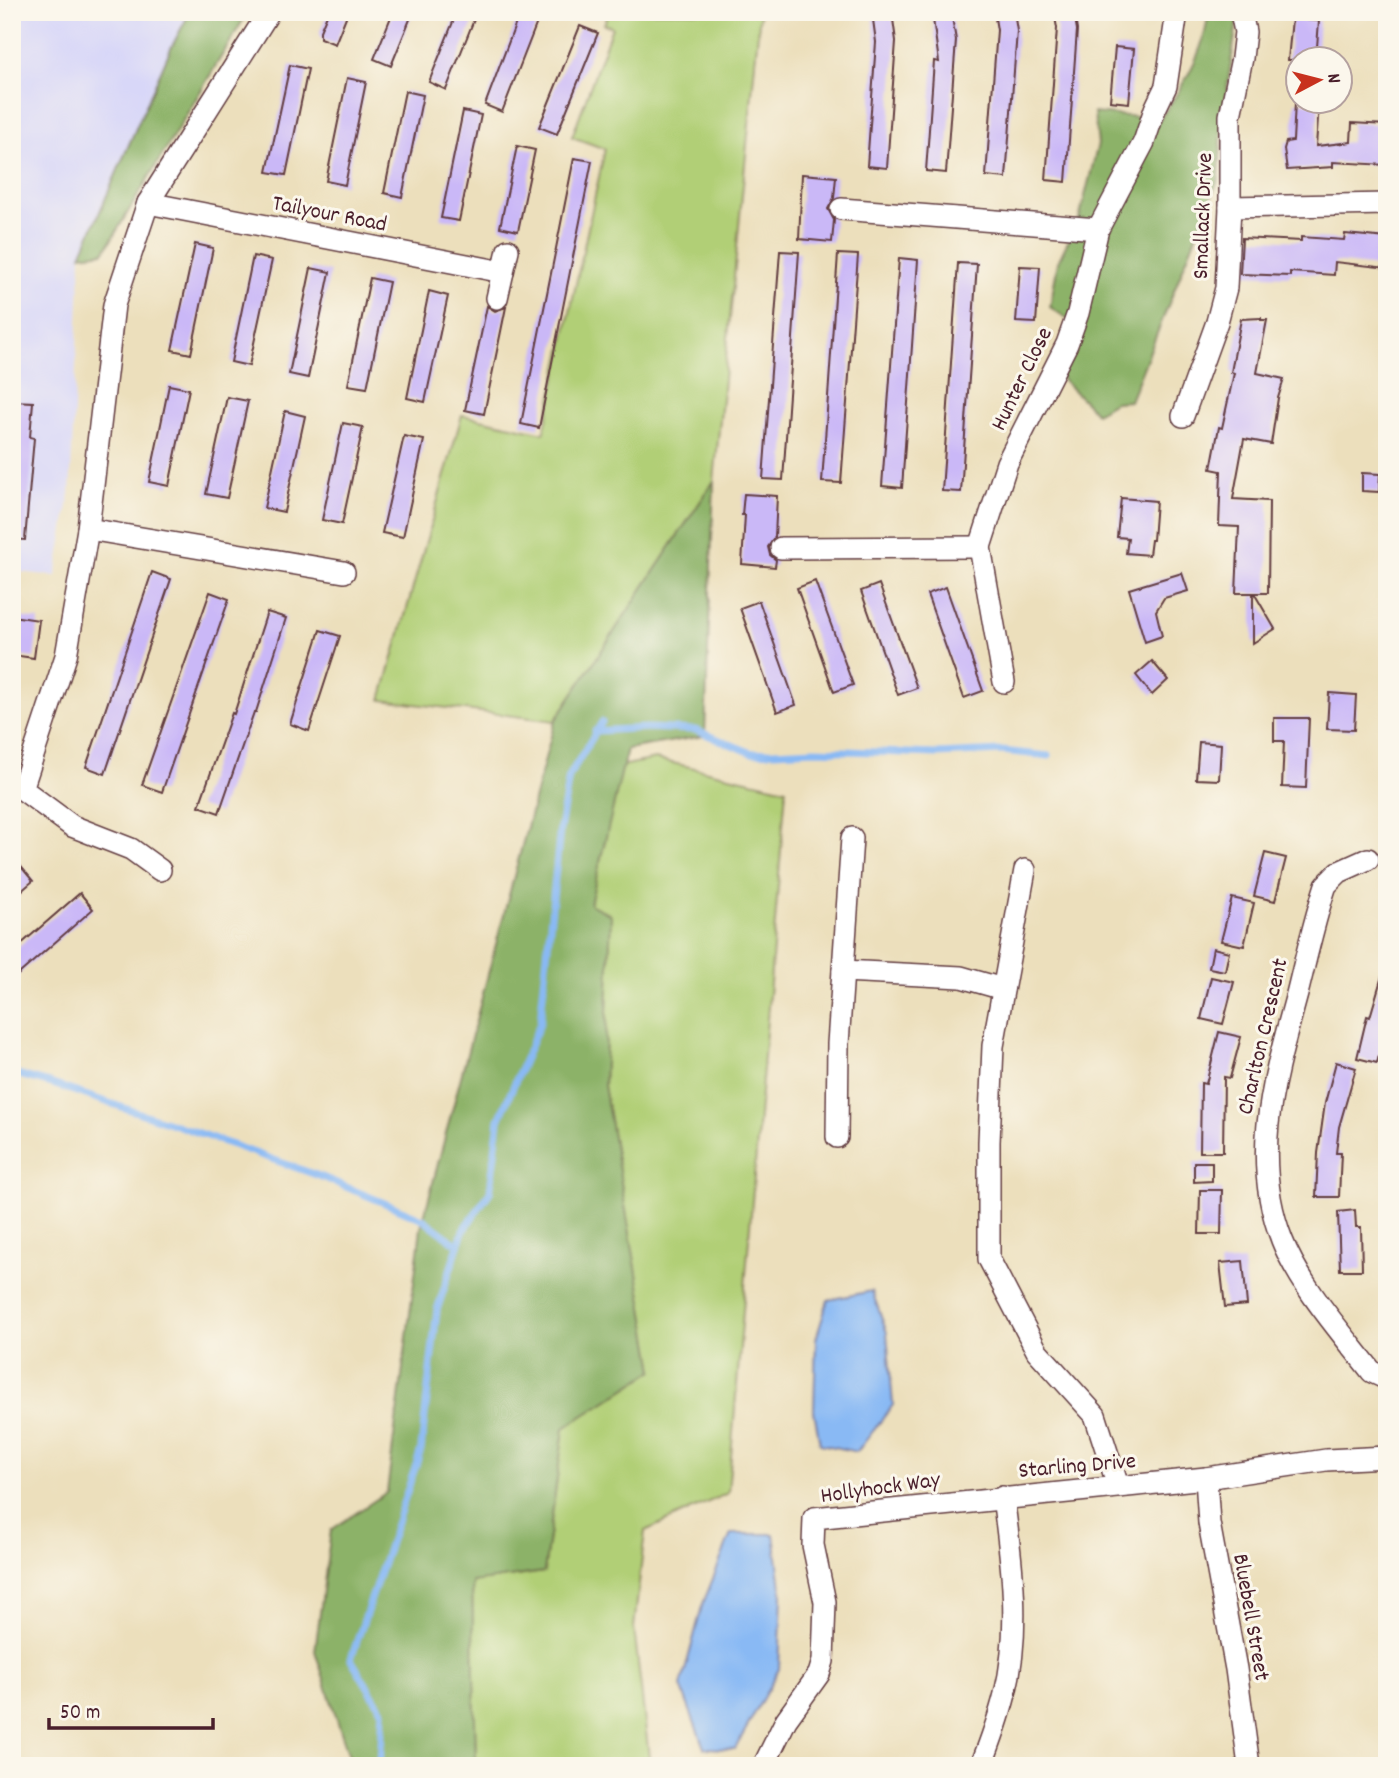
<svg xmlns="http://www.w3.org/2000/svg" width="1399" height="1778" font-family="Dekko,sans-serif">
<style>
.built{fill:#d8d7f8}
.green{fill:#b1cf76;stroke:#7e7750;stroke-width:2}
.forest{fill:#8cb267;stroke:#6b6849;stroke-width:2}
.water{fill:#89b9f4;stroke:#6a6c90;stroke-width:2}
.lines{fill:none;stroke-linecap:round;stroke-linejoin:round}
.stream{stroke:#89b9f4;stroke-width:7}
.building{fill:#cab8f7}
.minor-casing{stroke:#623c41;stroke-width:24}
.minor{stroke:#fff;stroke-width:21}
.labels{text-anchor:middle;stroke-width:6;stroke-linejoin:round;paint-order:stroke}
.street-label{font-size:23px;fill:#4a1f2b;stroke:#fbf7ec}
</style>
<rect width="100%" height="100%" fill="#fbf7ec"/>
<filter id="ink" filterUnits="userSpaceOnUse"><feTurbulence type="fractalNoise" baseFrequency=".0143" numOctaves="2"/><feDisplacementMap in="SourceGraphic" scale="14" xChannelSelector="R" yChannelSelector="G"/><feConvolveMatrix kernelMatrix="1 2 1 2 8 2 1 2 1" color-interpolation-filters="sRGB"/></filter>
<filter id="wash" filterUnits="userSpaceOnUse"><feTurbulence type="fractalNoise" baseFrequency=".00686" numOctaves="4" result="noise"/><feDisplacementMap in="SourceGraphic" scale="28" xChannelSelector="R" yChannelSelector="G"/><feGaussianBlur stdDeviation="1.57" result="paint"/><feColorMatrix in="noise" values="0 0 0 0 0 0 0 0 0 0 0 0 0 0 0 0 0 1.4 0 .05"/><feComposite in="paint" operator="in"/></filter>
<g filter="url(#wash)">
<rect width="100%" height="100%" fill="#ecdfbc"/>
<!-- built -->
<path class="built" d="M12,12h178l-20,38 -89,205 -11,238 -14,83 -44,-5z"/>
<!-- green -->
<g class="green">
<path d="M609,12h151l-46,469 -159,240 -174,-21 81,-285 82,18 61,-284 -33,-12 40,-110 -8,-3z"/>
<path d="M655,759l131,30 -58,704 -83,38 -11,97 16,138h-174l-4,-184 72,-10 20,-144 90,-58 -50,-284 7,-171 -21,-10 12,-135z"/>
</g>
<!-- forest -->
<g class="forest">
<path d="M190,12h58l-144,240 -23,3 89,-205z"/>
<path d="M1208,12h29l1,3 -16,108 -3,55 -89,223 -15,1 -19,11 -36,-36 21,-49 -31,-21 8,-45 22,-46 18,-72 -4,-31 44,4 19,6c23,-32 49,-71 51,-111z"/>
<path d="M714,481l-9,255 -78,13 -37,155 21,11 -7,171 50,284 -90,58 -20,144 -72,10 4,184h-124l-37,-115 16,-121 56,-38 34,-264 134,-507z"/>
</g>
<!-- water -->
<g class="water">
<path d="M872,1291l15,42 6,72 -36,47 -37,-8 -6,-33 2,-72 12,-39z"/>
<path d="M731,1534h43l8,61 -3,74 -44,80 -31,-1 -23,-62 21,-80z"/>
</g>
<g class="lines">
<!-- stream -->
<g class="stream">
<path d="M595,731l52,-3 48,2 57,23 63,-3 122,4 65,-3 47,5"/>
<path d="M12,1073l37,10 127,42 146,52 101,42 35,26"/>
<path d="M380,1766l3,-54 -32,-53 70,-209 16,-140 26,-79 27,-39 9,-72 41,-97 20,-194 9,-53 33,-54"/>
</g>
</g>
<g id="blocks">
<!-- building -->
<g class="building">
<path d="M328,12h20l-13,32 -15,-6v-7z"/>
<path d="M393,12h20l-22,54 -17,-7z"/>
<path d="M457,12h20l-31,78 -17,-8z"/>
<path d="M520,12h21l-39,100 -17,-7z"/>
<path d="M872,12h20l4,29 -9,127 -20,-2 9,-124z"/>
<path d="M932,12h19l5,28 -10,133 -20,-2 8,-110 5,1z"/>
<path d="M994,12h20l3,19 -11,147 -20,-2 11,-146z"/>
<path d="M1054,12h20l3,18 -11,152 -20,-2 11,-152z"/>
<path d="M1292,19l27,2 -3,39h-28z"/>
<path d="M580,26l18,7 -41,101 -18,-7z"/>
<path d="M1115,47l19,2 -5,54 -19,-2z"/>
<path d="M290,65l18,4 -22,106 -19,-3z"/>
<path d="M347,78l19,4 -21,103 -19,-4z"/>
<path d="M405,91l18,4 -21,102 -18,-4z"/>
<path d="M1295,102l24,2 -3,42 35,-4 1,-19 35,2v40l-54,-3v5l-46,3 -3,-21 2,-7 7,-1z"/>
<path d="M463,111l18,4 -22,106 -18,-3z"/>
<path d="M517,146l18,4 -17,81 -18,-4z"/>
<path d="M574,158l18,3 -53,267 -18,-4z"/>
<path d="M802,174l34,3 -2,21 -6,11 6,11 -2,22 -33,-3z"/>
<path d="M1345,234l42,4v30l-52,-6 -1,13 -44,-3v4l-50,-2 2,-36 59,3v-4l43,3z"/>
<path d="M195,244l18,4 -22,106 -19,-4z"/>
<path d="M780,251l19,1 -16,228 -20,-1z"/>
<path d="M838,254l20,1 -17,228 -19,-1z"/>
<path d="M253,256l19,4 -23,106 -18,-4z"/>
<path d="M899,258l19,2 -16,228 -20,-2z"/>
<path d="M958,263l19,1 -16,228 -19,-1z"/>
<path d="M1020,266l20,1 -4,56 -20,-1z"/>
<path d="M311,268l19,4 -22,106 -19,-4z"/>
<path d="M370,278l19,4 -22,106 -19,-3z"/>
<path d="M429,291l19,5 -23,106 -18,-4z"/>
<path d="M487,306l8,5 11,-4 -22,107 -19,-4z"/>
<path d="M1261,318v2h6l-10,53 27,6 -6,19 -7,46 -27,-5 -11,60 36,2 -1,92h-14l21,36 -22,14v-50h-17l3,-66 -20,-1 2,-55 -10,-2 8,-42 3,1 12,-55 -3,-1 10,-53z"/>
<path d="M169,385l20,4 -20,97 -20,-4z"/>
<path d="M227,397l21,4 -21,97 -21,-4z"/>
<path d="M12,401l21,1 -3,35 4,1 -9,102 -13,-1z"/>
<path d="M285,411l20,5 -21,96 -20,-4z"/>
<path d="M343,423l20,4 -21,97 -20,-4z"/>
<path d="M404,436l20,4 -21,97 -21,-4z"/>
<path d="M1362,473l18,1 -1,18 -17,-1z"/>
<path d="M744,494l33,2 -2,41 -7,10 2,8 6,5 -1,7 -33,-3 3,-49h-3z"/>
<path d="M1121,498l35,3 -3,39h-2l-2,15 -23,-2 2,-15 -11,-1z"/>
<path d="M152,572l19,7 -66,195 -19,-7z"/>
<path d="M1182,573l6,18 -24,7 -8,13 6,25 -17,6 -16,-53z"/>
<path d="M815,581l38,104 -19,7 -37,-104z"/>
<path d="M879,584l38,104 -19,7 -37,-104z"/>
<path d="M946,587l37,104 -19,7 -37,-104z"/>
<path d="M210,592l19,7 -67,193 -20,-7z"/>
<path d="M759,601l37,104 -19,7 -37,-104z"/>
<path d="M267,612l19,6 -30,94h-2l-35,101 -20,-7 33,-93 2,1z"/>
<path d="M12,616l27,4 -5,38 -22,-3z"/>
<path d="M320,630l20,6 -31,95 -19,-7z"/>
<path d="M1152,661l16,19 -16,15 -16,-20z"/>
<path d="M1329,693l27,2 -2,35 -27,-1z"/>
<path d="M1274,718h35l-3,70 -24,-1 2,-46h-10z"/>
<path d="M1199,742l22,2 -2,36 -23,-1z"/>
<path d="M1265,853l21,5 -11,43 -21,-5z"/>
<path d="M12,856l21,25 -21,18z"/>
<path d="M80,893l13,16 -81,71v-28z"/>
<path d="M1232,898l22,5 -10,43 -23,-5z"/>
<path d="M1213,948l16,4 -4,19 -16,-3z"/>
<path d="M1382,976l5,1v48l-10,38 -20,-5 10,-42 3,1z"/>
<path d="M1211,977l23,5 -11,42 -22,-5z"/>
<path d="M1219,1032l22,5 -11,41 -6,-1 -1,75h-23l1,-69 5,1z"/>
<path d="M1336,1062l20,6 -17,59 -3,26h5l-2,44h-23l2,-44 7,-50z"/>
<path d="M1194,1162h18v19l-18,1z"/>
<path d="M1200,1190h22l-1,44h-22z"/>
<path d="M1355,1210l1,17h5l1,43h-22l-2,-58z"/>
<path d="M1243,1261l4,44 -22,2 -5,-44z"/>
</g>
</g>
</g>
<g filter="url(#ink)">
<use href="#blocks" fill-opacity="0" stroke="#623c41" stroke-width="2"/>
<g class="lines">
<defs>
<g id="minor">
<path d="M148,203l355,69"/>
<path d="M1230,207l157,-3"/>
<path d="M841,209l257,20"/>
<path d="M497,298l11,-48"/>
<path d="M1183,416l34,-94 9,-34 4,-81v-91l12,-58 3,-26 -4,-20"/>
<path d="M88,529l256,43"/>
<path d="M781,548l199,-1"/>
<path d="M1004,682l-24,-135 27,-84 60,-119 11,-31 20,-84 46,-87 11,-33 11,-23 11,-74"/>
<path d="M1368,859l-29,13 -13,13c-12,36 -20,73 -29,109 -22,82 -48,162 -15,246 18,46 59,92 90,132l15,7"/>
<path d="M160,870l-29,-21 -59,-23 -50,-37 44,-133 22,-127 26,-224 34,-102 121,-191"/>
<path d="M1025,870l-32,176 -4,96v117l48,92 58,64 23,71"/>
<path d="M843,971l118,6 42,12"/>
<path d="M837,1137l1,-93 14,-206"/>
<path d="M1206,1478l3,45 27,146 13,97"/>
<path d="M764,1765l22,-45 33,-46 4,-13 2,-59 -12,-57 1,-27 392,-40 120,-18 61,-3"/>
<path d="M981,1766c9,-23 18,-48 24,-72 16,-64 7,-132 -2,-197"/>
</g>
</defs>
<!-- minor casing -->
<use href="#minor" class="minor-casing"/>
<!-- minor -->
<use href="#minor" class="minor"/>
</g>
</g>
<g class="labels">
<!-- street labels -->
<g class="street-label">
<text transform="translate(330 212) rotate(11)" y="8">Tailyour Road</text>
<text transform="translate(1201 216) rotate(-88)" y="8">Smallack Drive</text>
<text transform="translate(1020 378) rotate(-64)" y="8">Hunter Close</text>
<text transform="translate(1261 1036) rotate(-77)" y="8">Charlton Crescent</text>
<text transform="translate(1077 1464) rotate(-5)" y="8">Starling Drive</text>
<text transform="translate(880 1486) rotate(-8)" y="8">Hollyhock Way</text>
<text transform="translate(1253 1617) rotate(80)" y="8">Bluebell Street</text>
</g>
</g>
<!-- margin -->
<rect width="1399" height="1778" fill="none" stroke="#fbf7ec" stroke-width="42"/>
<!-- north arrow -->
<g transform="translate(1319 80) rotate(83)"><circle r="33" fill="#fbf7ec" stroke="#b4a19f" stroke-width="2"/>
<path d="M0-5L12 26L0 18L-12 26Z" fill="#c8321e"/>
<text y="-10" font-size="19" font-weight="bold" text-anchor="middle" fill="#4a1f2b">N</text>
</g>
<!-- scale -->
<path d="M49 1718v10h164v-10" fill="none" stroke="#4a1f2b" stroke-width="3.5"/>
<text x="60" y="1718" font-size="21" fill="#4a1f2b" stroke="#fbf7ec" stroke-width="5" paint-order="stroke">50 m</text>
</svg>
